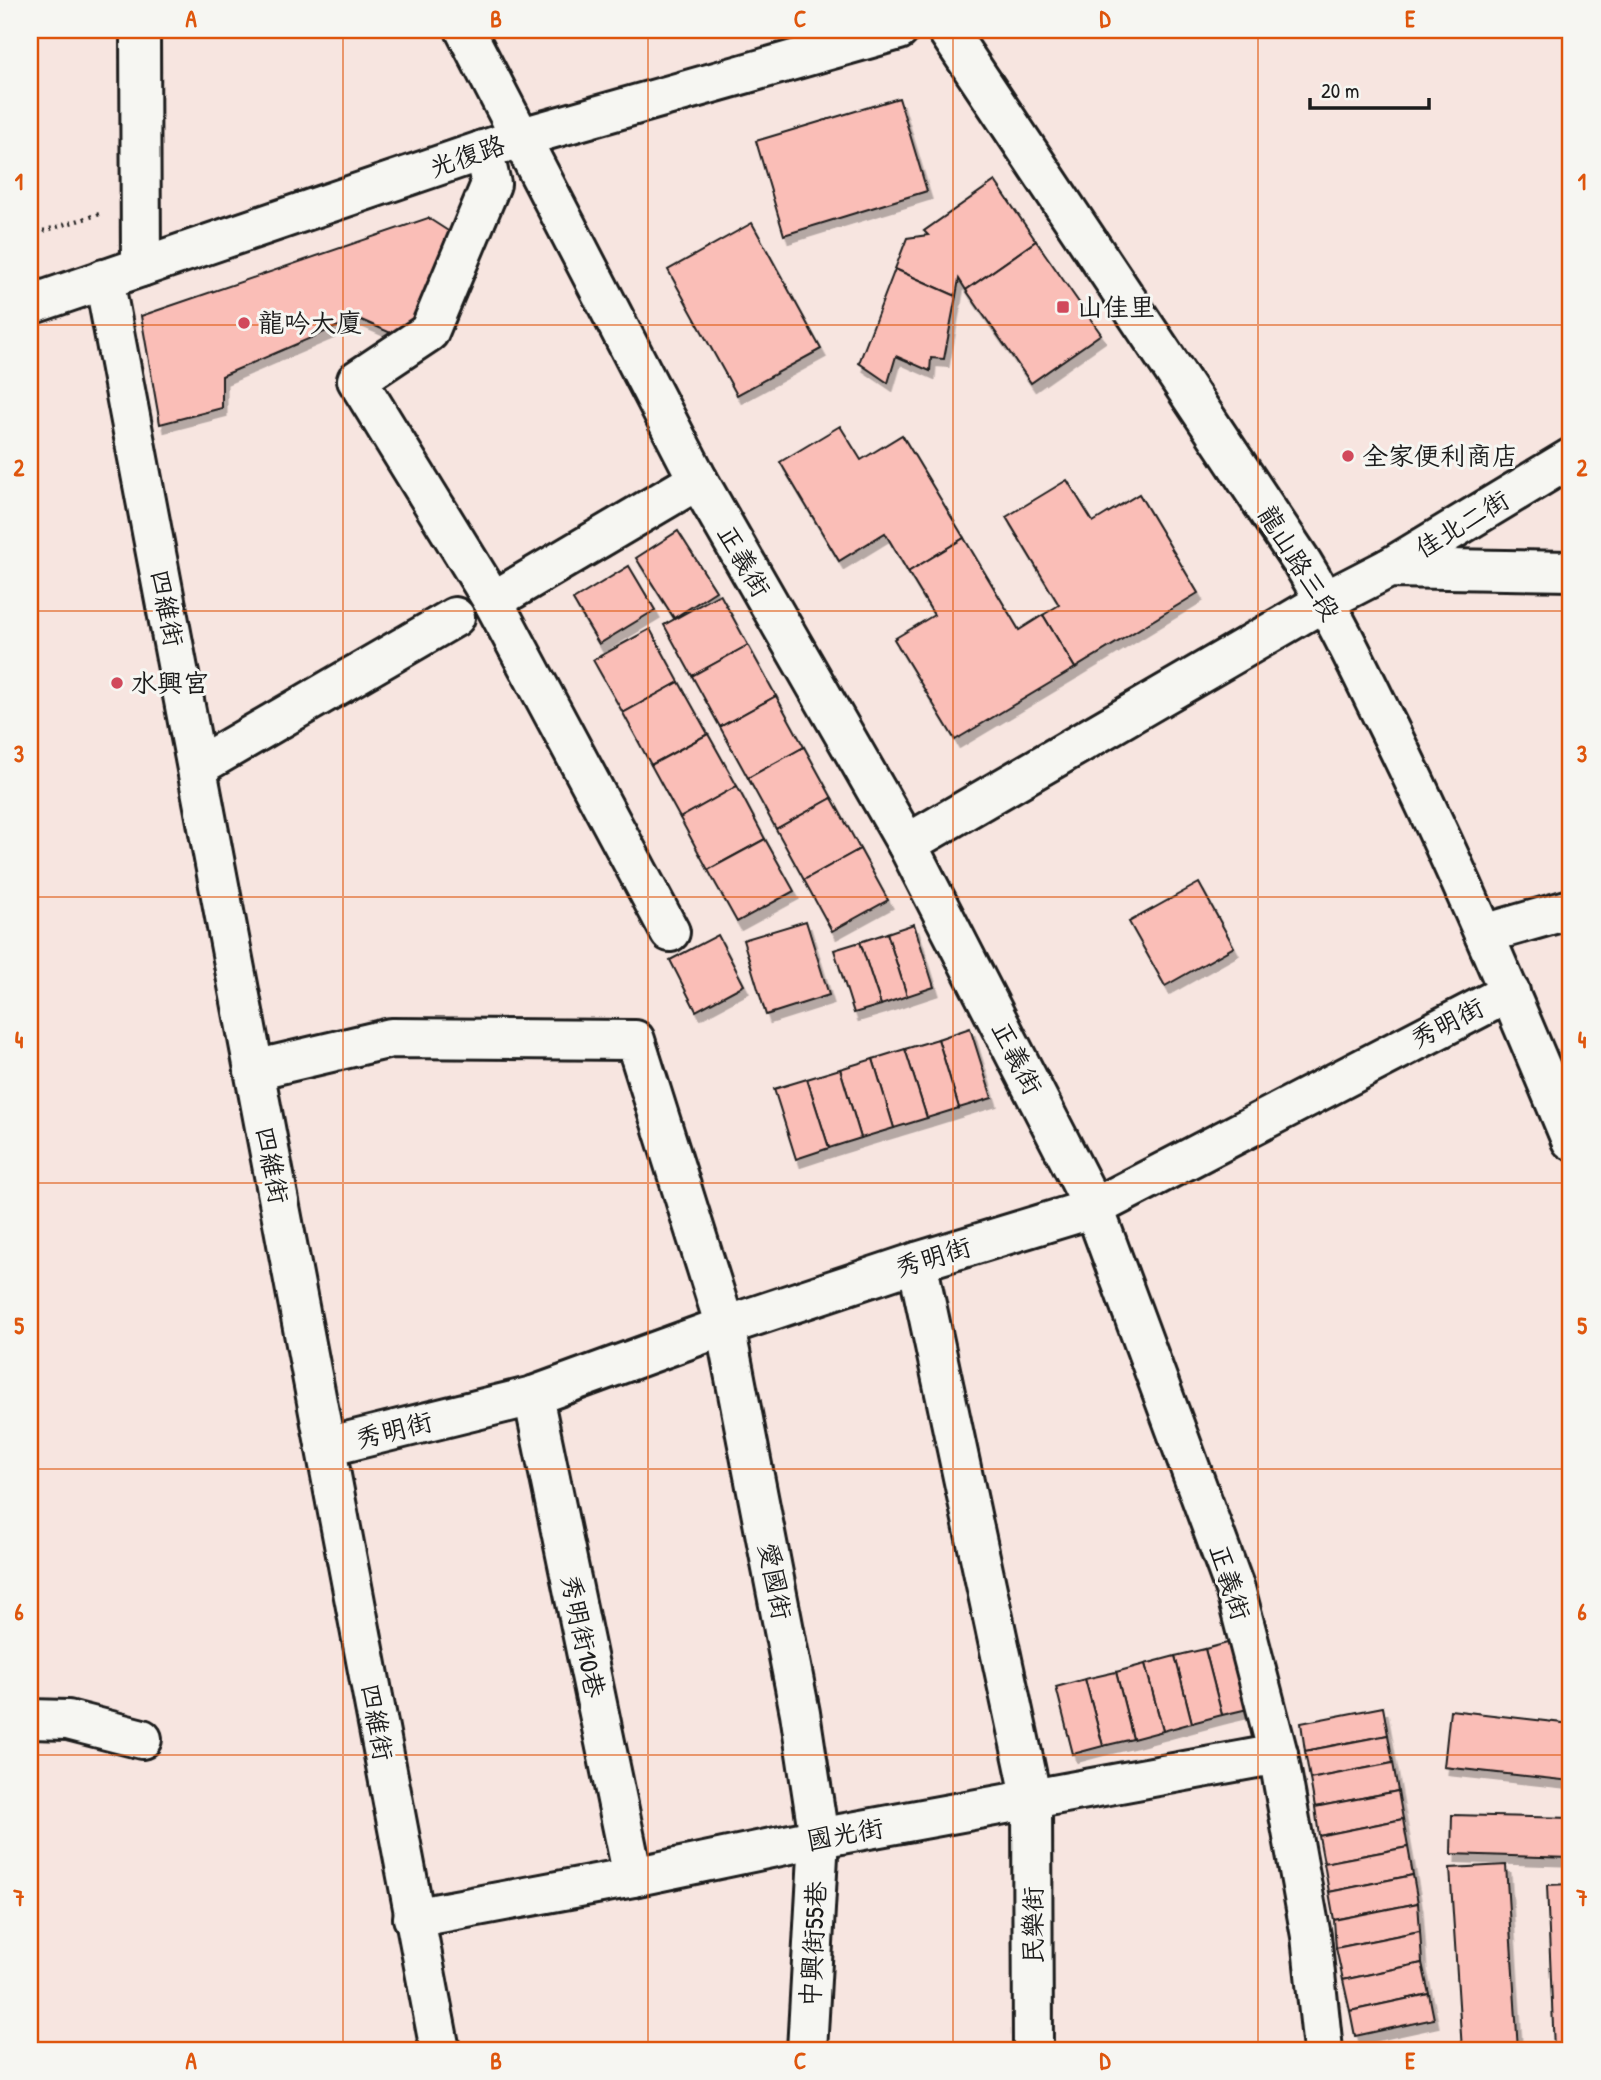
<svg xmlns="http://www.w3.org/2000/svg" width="1601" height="2080" font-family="'Patrick Hand','LXGW WenKai TC',sans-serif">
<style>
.building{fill:#fabeb7;stroke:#1c1c1c;stroke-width:2;filter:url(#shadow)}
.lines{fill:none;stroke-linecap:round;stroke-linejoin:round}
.minor-casing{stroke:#1c1c1c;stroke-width:44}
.path{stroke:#1c1c1c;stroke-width:4.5;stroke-dasharray:2 5;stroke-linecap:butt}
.minor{stroke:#f6f6f2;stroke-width:38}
.grid{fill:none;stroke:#de560d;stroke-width:2;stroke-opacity:0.55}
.poi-dot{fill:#d1495b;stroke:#f6f6f2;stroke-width:2.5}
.labels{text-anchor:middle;stroke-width:6;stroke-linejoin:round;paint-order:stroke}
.street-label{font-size:26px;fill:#1c1c1c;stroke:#f6f6f2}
.poi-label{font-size:26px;fill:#1c1c1c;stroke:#f6f6f2;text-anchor:start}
.neatline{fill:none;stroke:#de560d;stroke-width:2.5}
.grid-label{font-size:23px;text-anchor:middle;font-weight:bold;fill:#de560d}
</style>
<defs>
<filter id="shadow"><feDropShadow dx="4.5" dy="8" stdDeviation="0" flood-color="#0004"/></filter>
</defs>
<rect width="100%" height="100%" fill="#f7e5e0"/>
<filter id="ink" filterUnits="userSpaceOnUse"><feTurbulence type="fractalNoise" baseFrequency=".0143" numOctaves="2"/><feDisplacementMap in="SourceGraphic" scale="14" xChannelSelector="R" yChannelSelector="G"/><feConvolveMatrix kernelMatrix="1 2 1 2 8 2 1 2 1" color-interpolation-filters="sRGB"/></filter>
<g filter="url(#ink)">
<!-- building -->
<g class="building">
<path d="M899,98l28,93 -143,44 -28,-94z"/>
<path d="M995,181l41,60 -70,49 -7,-11 -3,17 -61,-27 12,-31 21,-3 -4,-4z"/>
<path d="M428,218l28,18 -44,92 -19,6 -36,-16 -135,58v32l-62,16 -19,-108z"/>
<path d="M752,223l69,126 -84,46 -69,-125z"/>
<path d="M1036,241l65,93 -70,49 -65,-93z"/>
<path d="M895,269l61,27 -12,63 -13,-1 -1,13 -34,-15 -8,27 -29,-20z"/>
<path d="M840,426l21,34 41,-25 62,103 -56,34 -23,-39 -46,28 -59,-99z"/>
<path d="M1067,480l26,42 46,-28 59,99 -123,75 -32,-53 16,-10 -53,-88z"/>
<path d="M678,531l38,60 -42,27 -38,-60z"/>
<path d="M964,538l55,92 24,-15 32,53 -120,72 -61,-101 40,-24 -26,-43z"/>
<path d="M629,566l26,44 -56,34 -26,-44z"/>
<path d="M720,594l28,51 -56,31 -28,-51z"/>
<path d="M650,629l29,53 -56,31 -30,-53z"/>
<path d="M748,645l28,51 -56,31 -28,-51z"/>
<path d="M679,682l29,52 -57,31 -28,-52z"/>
<path d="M776,696l28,51 -56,31 -28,-51z"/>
<path d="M708,734l29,52 -57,32 -29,-53z"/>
<path d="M804,747l28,51 -56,31 -28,-51z"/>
<path d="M737,786l28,53 -57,31 -28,-52z"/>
<path d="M832,798l28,51 -56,31 -28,-51z"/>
<path d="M765,839l29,52 -57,31 -29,-52z"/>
<path d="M860,849l28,51 -56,31 -28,-51z"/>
<path d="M1199,883l35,64 -69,39 -36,-64z"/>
<path d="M806,921l23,74 -63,20 -23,-75z"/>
<path d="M914,924l20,63 -27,9 -20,-63z"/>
<path d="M887,933l20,63 -26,9 -21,-63z"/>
<path d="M718,935l26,50 -48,26 -26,-51z"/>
<path d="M860,942l21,63 -27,8 -20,-63z"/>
<path d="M970,1028l22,70 -33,10 -21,-69z"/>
<path d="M938,1039l21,69 -32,10 -22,-69z"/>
<path d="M905,1049l22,69 -33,10 -21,-69z"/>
<path d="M873,1059l21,69 -33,10 -21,-69z"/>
<path d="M840,1069l21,69 -32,10 -22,-69z"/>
<path d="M807,1079l22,69 -33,11 -22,-70z"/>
<path d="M1235,1641l17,67 -30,7 -17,-66z"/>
<path d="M1205,1649l17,66 -30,8 -17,-67z"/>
<path d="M1175,1656l17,67 -29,8 -18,-67z"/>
<path d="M1145,1664l18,67 -30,8 -17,-67z"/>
<path d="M1116,1672l17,67 -30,7 -18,-67z"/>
<path d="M1085,1679l18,67 -30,8 -17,-67z"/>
<path d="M1383,1707l5,28 -83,16 -4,-28z"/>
<path d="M1450,1710l121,14v57l-127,-14z"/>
<path d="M1388,1735l5,28 -83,16 -5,-28z"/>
<path d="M1393,1763l5,28 -83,16 -5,-28z"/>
<path d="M1398,1791l5,28 -84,17 -4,-29z"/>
<path d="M1452,1815l119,3v40l-120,-4z"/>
<path d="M1403,1819l5,28 -84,16 -5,-27z"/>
<path d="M1408,1847l5,28 -84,17 -5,-29z"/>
<path d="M1506,1865l12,185h-56l-12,-182z"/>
<path d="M1413,1875l5,28 -84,17 -5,-28z"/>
<path d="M1571,1884v166h-17l-7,-165z"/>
<path d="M1418,1903l2,28 -84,17 -2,-28z"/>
<path d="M1420,1931l2,32 -79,17 -7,-32z"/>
<path d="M1422,1963l7,31 -79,17 -7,-31z"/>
<path d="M1429,1994l5,25 -79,17 -5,-25z"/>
</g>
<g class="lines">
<defs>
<g id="minor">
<path d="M140,30l1,237"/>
<path d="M465,30l233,450 209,364 187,364 142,384 42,162 33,182 12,114"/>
<path d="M947,30l356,534c31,51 57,106 83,159 68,137 127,277 185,417"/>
<path d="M483,150l8,34 -62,148 -72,48 136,221"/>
<path d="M104,279l336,1771"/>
<path d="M30,305l492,-168 377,-107"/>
<path d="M1389,568l182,-110"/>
<path d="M197,767l258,-150"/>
<path d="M907,844l418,-243 64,-33 182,3"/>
<path d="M670,932l-177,-331 205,-121"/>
<path d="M1484,934l87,-25"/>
<path d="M254,1070l137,-32 244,2 90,286 75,387 19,125 -12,212"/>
<path d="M917,1262l115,538 1,250"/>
<path d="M533,1396l100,481"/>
<path d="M326,1447l207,-51 192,-70 192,-64 177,-54 416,-216"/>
<path d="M30,1719l38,1 74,19"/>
<path d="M413,1918l220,-41 186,-39 459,-84"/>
</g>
</defs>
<!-- minor casing -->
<use href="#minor" class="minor-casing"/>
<!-- path -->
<path class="path" d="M30,235l73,-22"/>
<!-- minor -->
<use href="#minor" class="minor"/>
</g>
</g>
<!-- grid -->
<path class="grid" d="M343,30v2020M648,30v2020M953,30v2020M1258,30v2020M30,325h1541M30,611h1541M30,897h1541M30,1183h1541M30,1469h1541M30,1755h1541"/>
<!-- markers -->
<g class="poi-dot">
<rect x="1056" y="300" width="14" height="14" rx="3.5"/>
<circle cx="244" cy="323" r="7"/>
<circle cx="1348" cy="456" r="7"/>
<circle cx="117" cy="683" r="7"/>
</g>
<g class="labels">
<!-- street labels -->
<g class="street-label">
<text transform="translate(467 156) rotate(-19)" y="9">光復路</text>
<text transform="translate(1462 524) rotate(-31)" y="9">佳北二街</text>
<text transform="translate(744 561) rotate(60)" y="9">正義街</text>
<text transform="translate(1299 563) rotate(58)" y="9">龍山路三段</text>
<text transform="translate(167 608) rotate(79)" y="9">四維街</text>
<text transform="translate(1447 1023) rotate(-27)" y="9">秀明街</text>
<text transform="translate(1017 1058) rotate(63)" y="9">正義街</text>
<text transform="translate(272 1165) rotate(79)" y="9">四維街</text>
<text transform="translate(933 1257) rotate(-17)" y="9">秀明街</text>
<text transform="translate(394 1430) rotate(-14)" y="9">秀明街</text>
<text transform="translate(775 1581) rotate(79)" y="9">愛國街</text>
<text transform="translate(1230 1582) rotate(72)" y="9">正義街</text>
<text transform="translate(583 1636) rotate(78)" y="9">秀明街10巷</text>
<text transform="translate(377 1722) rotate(80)" y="9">四維街</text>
<text transform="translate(845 1834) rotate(-10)" y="9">國光街</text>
<text transform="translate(1033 1925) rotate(-90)" y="9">民樂街</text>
<text transform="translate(813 1944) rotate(-87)" y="9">中興街55巷</text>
</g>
<!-- poi labels -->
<g class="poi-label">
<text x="1077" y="316">山佳里</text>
<text x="258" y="332">龍吟大廈</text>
<text x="1362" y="465">全家便利商店</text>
<text x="131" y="692">水興宮</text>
</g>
</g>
<!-- margin -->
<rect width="1601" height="2080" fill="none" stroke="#f6f6f2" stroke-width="77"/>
<!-- scale -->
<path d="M1310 98v10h119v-10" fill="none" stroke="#1c1c1c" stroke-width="3.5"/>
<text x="1321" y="98" font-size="21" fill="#1c1c1c" stroke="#f6f6f2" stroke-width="5" paint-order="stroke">20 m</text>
<rect x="38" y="38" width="1524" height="2004" class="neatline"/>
<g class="grid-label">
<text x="191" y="27">A</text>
<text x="496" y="27">B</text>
<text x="800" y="27">C</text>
<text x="1105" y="27">D</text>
<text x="1410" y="27">E</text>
<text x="19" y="190">1</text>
<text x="1582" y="190">1</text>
<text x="19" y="476">2</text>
<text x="1582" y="476">2</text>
<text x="19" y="762">3</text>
<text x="1582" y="762">3</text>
<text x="19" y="1048">4</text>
<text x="1582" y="1048">4</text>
<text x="19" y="1334">5</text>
<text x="1582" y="1334">5</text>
<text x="19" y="1620">6</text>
<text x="1582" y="1620">6</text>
<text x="19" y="1906">7</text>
<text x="1582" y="1906">7</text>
<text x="191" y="2069">A</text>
<text x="496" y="2069">B</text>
<text x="800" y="2069">C</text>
<text x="1105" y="2069">D</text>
<text x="1410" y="2069">E</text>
</g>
</svg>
